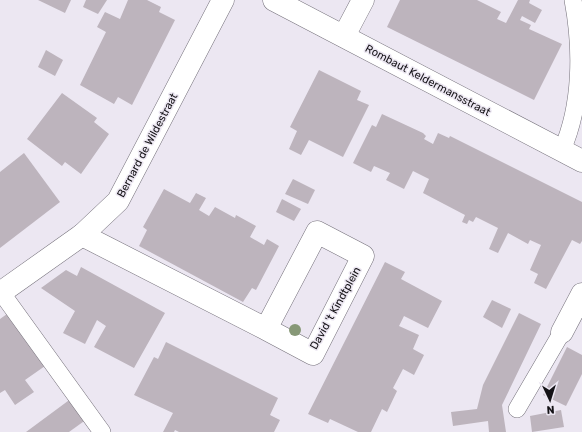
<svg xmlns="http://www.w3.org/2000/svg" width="582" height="432" font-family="Rubik,sans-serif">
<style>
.building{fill:#bdb4bd}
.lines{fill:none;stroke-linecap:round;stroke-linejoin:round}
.lane-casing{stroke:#74707a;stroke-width:18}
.street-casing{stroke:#74707a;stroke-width:23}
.lane{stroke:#fff;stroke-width:17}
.street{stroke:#fff;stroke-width:22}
.tree{fill:#879877}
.labels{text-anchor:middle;stroke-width:3;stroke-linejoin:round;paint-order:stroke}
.street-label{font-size:11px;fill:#141216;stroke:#ece7f2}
</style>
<rect width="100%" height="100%" fill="#ece7f2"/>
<!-- building -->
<g class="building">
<path d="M38,0h33l-6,13z"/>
<path d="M86,0h21l-9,14 -15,-7z"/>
<path d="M128,0h19l14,7 -2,5 16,8 -43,85 -14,-8 -4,7 -34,-19 26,-53 -9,-5 8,-15 15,7z"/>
<path d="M400,0h77l24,12 -4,7 9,4 12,-23h12l-1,3 13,7 -7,13 -13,-7 -2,4 11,5 -2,4 33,15 -28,56 -147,-73z"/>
<path d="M46,50l17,10 -8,16 -17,-9z"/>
<path d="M319,70l42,21 -4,9 12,5 -26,52 -34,-17 -8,15 -12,-6 8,-18 -7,-4z"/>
<path d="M62,93l35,25 -3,4 15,12 -28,40 -16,-12 -3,4 -35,-27z"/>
<path d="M382,114l41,19 3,3 -2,3 9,5 5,-11 11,5 1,-2 132,66v39l-2,3 -8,-4 -26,49 -12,-6 4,-9 -8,-4 11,-25 -11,-5 -2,4 -20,-11 -10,20 -9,-4 9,-21 -22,-11 -3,5 -4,-2 -2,4 -5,-2 3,-7 -42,-22 6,-14 -16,-8 -9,18 -18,-9 4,-7 -16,-7 -3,6 -18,-9 19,-38 4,2z"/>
<path d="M24,153l36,49 -60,46v-76z"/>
<path d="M293,179l22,11 -7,14 -23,-10z"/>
<path d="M164,189l26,14 6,-10 10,5 -7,12 10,6 6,-9 20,11 1,-3 20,11 -6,11 14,8 3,-6 12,7 -23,44 -4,-2 -9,14 -104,-56 8,-16 -4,-3z"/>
<path d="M282,199l19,10 -7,12 -18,-9z"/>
<path d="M385,262l20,10 -4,7 41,22 -14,27 -24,-12 -5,10 20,9 -6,14 11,6 -10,20 -11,-6 -10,19 4,3 -10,21 -5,-3 -11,23h-13l-28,-13 -2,4 -20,-9z"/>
<path d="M81,267l84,46 -31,55 -40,-21 12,-21 -9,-6 -12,24 -22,-11 12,-22 -34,-23 25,-18 11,6z"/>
<path d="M492,300l19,9 -9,19 -19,-11z"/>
<path d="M519,313l22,11 -39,81 4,27h-17l-1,-11 -35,5 -2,-14 26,-3 6,-24z"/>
<path d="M7,314l38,52 -20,14 9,12 -19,13 -10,-15 -5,3v-74z"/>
<path d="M166,342l112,56 -8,17 10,5 -6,12h-95l-4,-2 -1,2h-11l10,-19 -39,-18 20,-38 4,2z"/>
<path d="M567,347l15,8v19l-16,32 -23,-11z"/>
<path d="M72,398l15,21 -18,13h-43z"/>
<path d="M561,410l3,17 -32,5 -2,-16z"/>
</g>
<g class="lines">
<defs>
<g id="lane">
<path d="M562,150c20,-45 20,-102 11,-150"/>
<path d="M1,292l101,140"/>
<path d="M517,409l45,-77"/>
</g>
<g id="street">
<path d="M274,0l308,161"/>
<path d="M344,36l19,-36"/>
<path d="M82,235l184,94 51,-97 46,24 -50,98 -47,-25"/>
<path d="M0,293l82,-58 36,-34 105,-201"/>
<path d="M562,332l20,-38"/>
</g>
</defs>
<!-- lane casing -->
<use href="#lane" class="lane-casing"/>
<!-- street casing -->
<use href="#street" class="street-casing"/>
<!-- lane -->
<use href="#lane" class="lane"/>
<!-- street -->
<use href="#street" class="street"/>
</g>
<!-- trees -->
<circle class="tree" cx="295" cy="330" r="6"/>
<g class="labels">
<!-- street labels -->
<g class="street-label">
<text transform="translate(428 80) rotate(28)" y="4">Rombaut Keldermansstraat</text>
<text transform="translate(147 145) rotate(-62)" y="4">Bernard de Wildestraat</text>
<text transform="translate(335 308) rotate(-61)" y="4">David 't Kindtplein</text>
</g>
</g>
<!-- north arrow -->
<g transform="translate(550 400) rotate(176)" stroke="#ece7f2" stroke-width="3" paint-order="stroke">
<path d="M0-3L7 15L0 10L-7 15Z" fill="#141216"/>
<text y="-6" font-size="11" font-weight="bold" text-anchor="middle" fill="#141216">N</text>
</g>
</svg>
